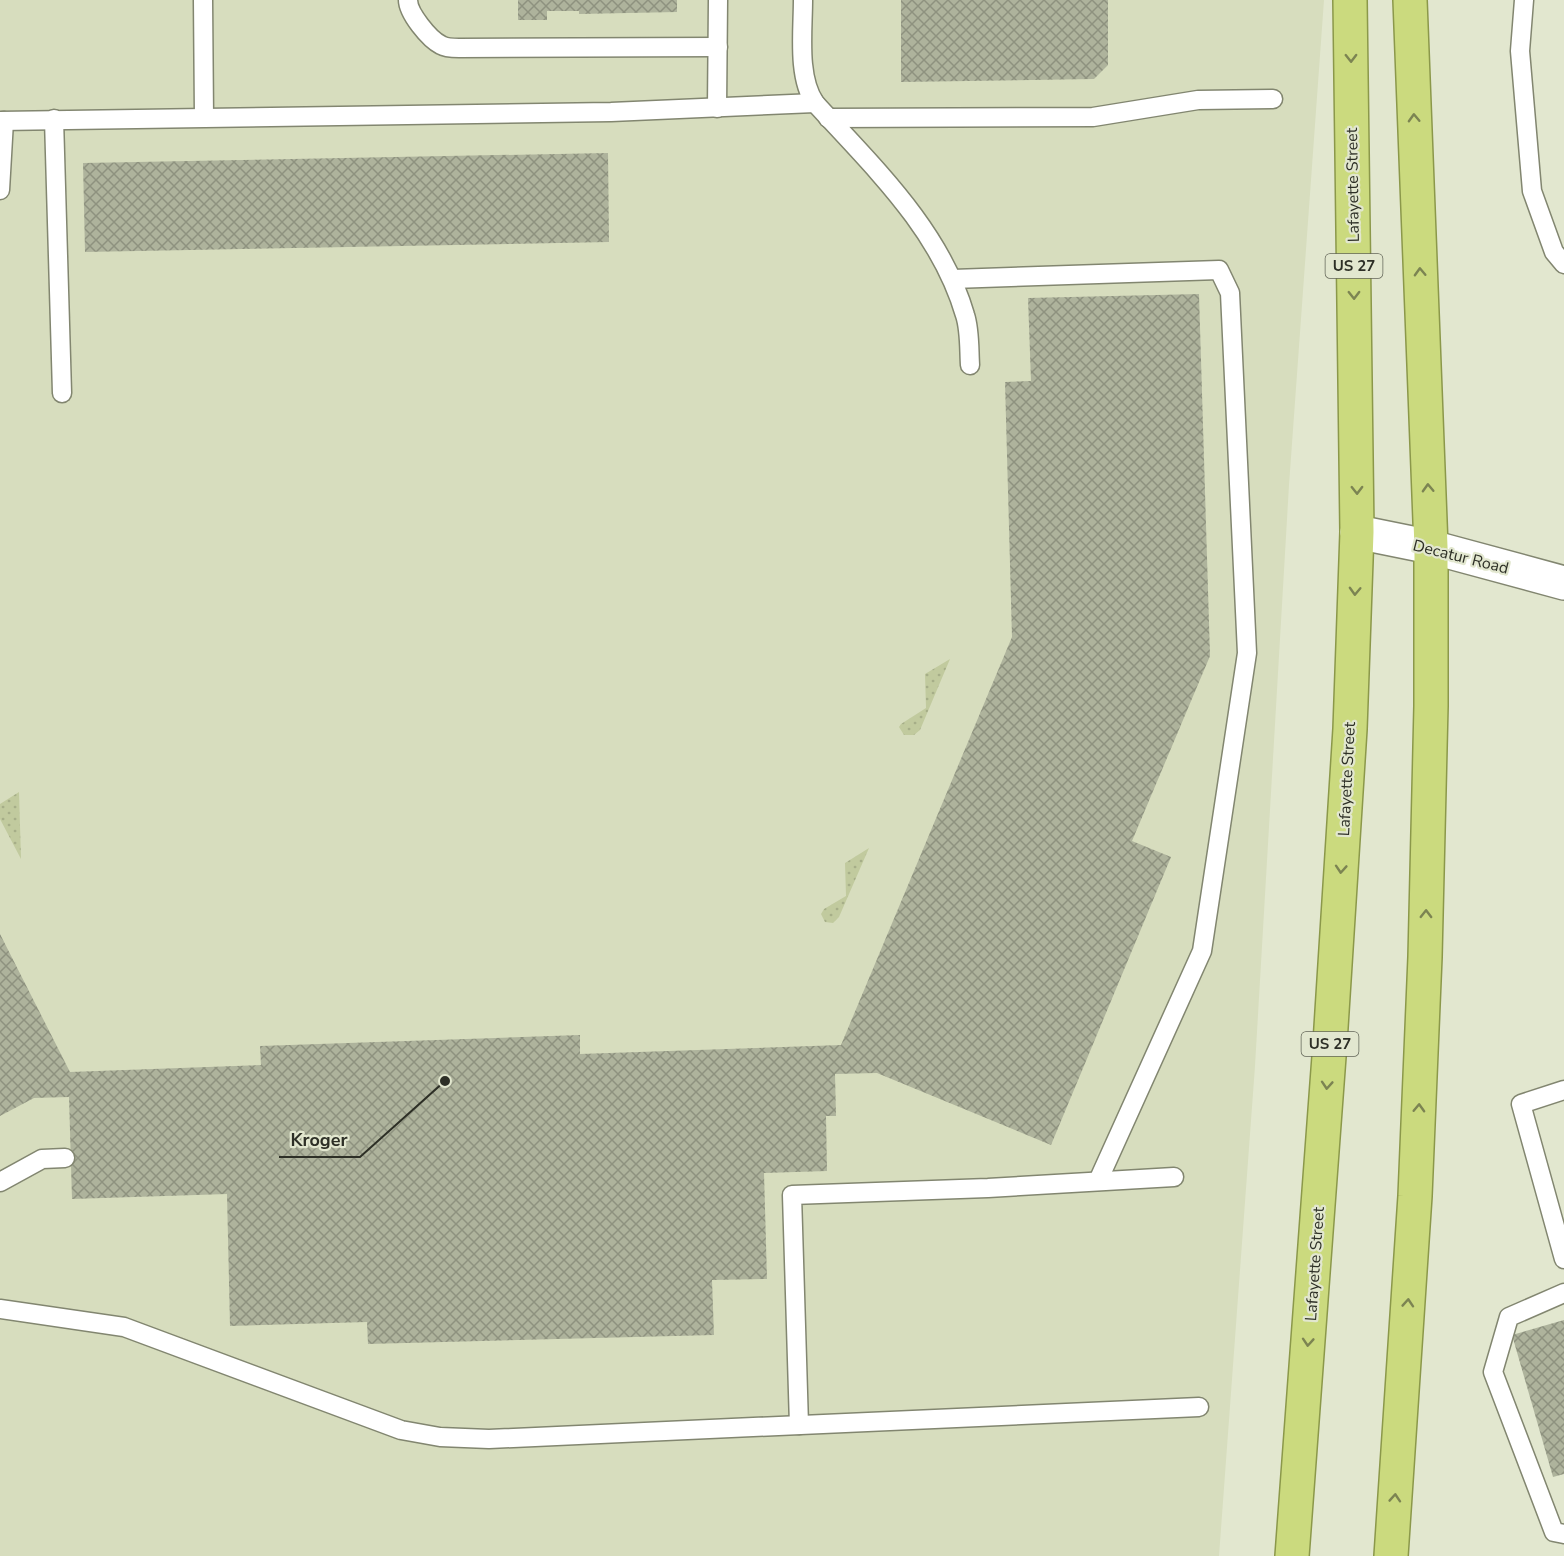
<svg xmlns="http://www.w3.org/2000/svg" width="1564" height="1556" font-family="'Nunito Sans',sans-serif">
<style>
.built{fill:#d7ddbe}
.grass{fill:url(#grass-dots)}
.building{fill:url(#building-cross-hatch)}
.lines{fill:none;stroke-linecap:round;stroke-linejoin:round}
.service-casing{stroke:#828670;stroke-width:21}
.tertiary-casing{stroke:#828670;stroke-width:36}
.trunk-casing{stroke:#8b984a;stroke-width:36}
.service{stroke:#fff;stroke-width:18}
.tertiary{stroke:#fff;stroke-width:33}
.trunk{stroke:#cbda7e;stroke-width:33}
.oneway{stroke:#7c8452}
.labels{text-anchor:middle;stroke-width:4.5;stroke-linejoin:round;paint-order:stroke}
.shield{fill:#e2e7cf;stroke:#636659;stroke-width:1.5}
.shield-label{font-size:15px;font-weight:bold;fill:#2d2f26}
.street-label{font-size:16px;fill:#2d2f26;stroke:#e2e7cf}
.leader{fill:none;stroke:#2d2f26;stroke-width:2}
.callout-dot{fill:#2d2f26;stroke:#e2e7cf;stroke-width:2}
.callout-label{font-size:18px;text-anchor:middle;font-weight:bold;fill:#2d2f26;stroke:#e2e7cf;stroke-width:4.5;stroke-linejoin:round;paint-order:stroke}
</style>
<defs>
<pattern id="grass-dots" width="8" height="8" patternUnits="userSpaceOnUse" patternTransform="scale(1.5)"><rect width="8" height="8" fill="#c1ca9e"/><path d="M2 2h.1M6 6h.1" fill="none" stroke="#a6ae88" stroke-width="1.8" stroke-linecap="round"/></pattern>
<pattern id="building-cross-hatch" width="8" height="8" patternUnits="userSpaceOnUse" patternTransform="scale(1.5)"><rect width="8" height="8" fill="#aeb39c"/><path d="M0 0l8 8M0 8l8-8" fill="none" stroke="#8e927f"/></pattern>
</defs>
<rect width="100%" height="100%" fill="#e2e7cf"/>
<!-- built -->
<path class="built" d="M0,0h1324l-35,485 -34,581 -36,490h-1219z"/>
<!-- grass -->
<g class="grass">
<path d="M950,659l-30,71 -6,5h-10l-5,-8 2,-3 25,-16 -1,-34z"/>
<path d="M19,792l2,67 -21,-40v-15z"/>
<path d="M869,848l-30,69 -6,6 -8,-1 -4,-8 3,-5 22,-13 -1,-33z"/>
</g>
<!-- building -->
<g class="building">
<path d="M518,0h159v12l-98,2v-3h-32v9h-29z"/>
<path d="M901,0h207v65l-14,14 -193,3z"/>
<path d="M608,153l1,89 -524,10 -2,-89z"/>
<path d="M1199,294l11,362 -78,185 39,16 -120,288 -174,-72 -42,1 1,42h-10l1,55 -63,2 3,106 -55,1 2,55 -346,9 -1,-22 -137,4 -3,-132 -155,5 -3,-102 -35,1 -34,18v-182l70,138 191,-7 -1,-19 320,-11v19l261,-9 171,-408 -7,-255 26,-1 -3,-83z"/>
<path d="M1564,1320v154l-11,3 -41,-142z"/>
</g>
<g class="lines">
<defs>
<g id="service">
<path d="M203,0l1,117"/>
<path d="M408,0c0,13 21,39 33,45 5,3 12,3 18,3l259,-1"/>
<path d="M803,0c0,31 -6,77 12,103 58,64 125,126 150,212 5,15 4,34 5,50"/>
<path d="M1524,0l-4,51 12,140 22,61 10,12"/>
<path d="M717,108l1,-108"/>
<path d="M828,118l265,-1 105,-17 75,-1"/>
<path d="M54,119l8,274"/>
<path d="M0,121l611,-9 204,-9"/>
<path d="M0,190l4,-69"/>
<path d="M953,279l266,-9 11,23 17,360 -45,298 -104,230"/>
<path d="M1564,1090l-43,14 43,155"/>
<path d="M0,1182l42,-23 23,-1"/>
<path d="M1564,1293l-55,24 -16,55 61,160 10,2"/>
<path d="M0,1309l124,18 277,103 39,7 49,2 710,-32"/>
<path d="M799,1425l-7,-230 196,-7 186,-11"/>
</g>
<path id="tertiary" d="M1357,532l74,15 133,36"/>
<g id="trunk">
<path d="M1292,1556l38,-513 20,-314 7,-197 -7,-532"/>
<path d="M1391,1556l24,-360 10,-239 6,-251v-159l-21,-547"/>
</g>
</defs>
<!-- service casing -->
<use href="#service" class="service-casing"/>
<!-- tertiary casing -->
<use href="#tertiary" class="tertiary-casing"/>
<!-- trunk casing -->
<use href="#trunk" class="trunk-casing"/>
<!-- service -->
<use href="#service" class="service"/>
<!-- tertiary -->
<use href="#tertiary" class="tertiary"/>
<!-- trunk -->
<use href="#trunk" class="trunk"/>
</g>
<!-- one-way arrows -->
<defs><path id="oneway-chevron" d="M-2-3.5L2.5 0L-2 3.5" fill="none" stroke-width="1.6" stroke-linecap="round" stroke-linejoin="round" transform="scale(1.5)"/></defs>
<g class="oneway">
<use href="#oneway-chevron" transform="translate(1351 58) rotate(89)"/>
<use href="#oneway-chevron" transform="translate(1414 118) rotate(-92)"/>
<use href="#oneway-chevron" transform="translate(1420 272) rotate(-92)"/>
<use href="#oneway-chevron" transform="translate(1354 295) rotate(89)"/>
<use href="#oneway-chevron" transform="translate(1428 488) rotate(-92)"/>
<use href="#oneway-chevron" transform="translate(1357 490) rotate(89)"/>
<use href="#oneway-chevron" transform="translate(1355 591) rotate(92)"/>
<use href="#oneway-chevron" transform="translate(1341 869) rotate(94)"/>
<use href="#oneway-chevron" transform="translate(1426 914) rotate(-89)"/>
<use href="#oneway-chevron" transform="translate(1327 1085) rotate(94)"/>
<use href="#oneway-chevron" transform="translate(1419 1108) rotate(-88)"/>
<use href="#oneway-chevron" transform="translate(1408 1303) rotate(-86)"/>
<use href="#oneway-chevron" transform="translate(1308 1342) rotate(94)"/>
<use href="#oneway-chevron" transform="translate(1395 1498) rotate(-86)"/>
</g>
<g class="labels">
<!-- shield labels -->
<g class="shield">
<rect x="1325.5" y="254" width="57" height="24" rx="4.5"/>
<rect x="1301.5" y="1032" width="57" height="24" rx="4.5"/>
</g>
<g class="shield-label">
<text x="1354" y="271">US 27</text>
<text x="1330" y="1049">US 27</text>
</g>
<!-- street labels -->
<g class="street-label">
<text transform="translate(1352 185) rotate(-91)" y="6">Lafayette Street</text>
<text transform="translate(1461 556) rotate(14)" y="6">Decatur Road</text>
<text transform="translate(1346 779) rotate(-87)" y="6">Lafayette Street</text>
<text transform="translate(1314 1264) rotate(-86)" y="6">Lafayette Street</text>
</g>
</g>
<!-- callouts -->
<path class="leader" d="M445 1081L360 1157H279"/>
<circle class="callout-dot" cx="445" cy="1081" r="6"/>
<g class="callout-label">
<text x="319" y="1146">Kroger</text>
</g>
</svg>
